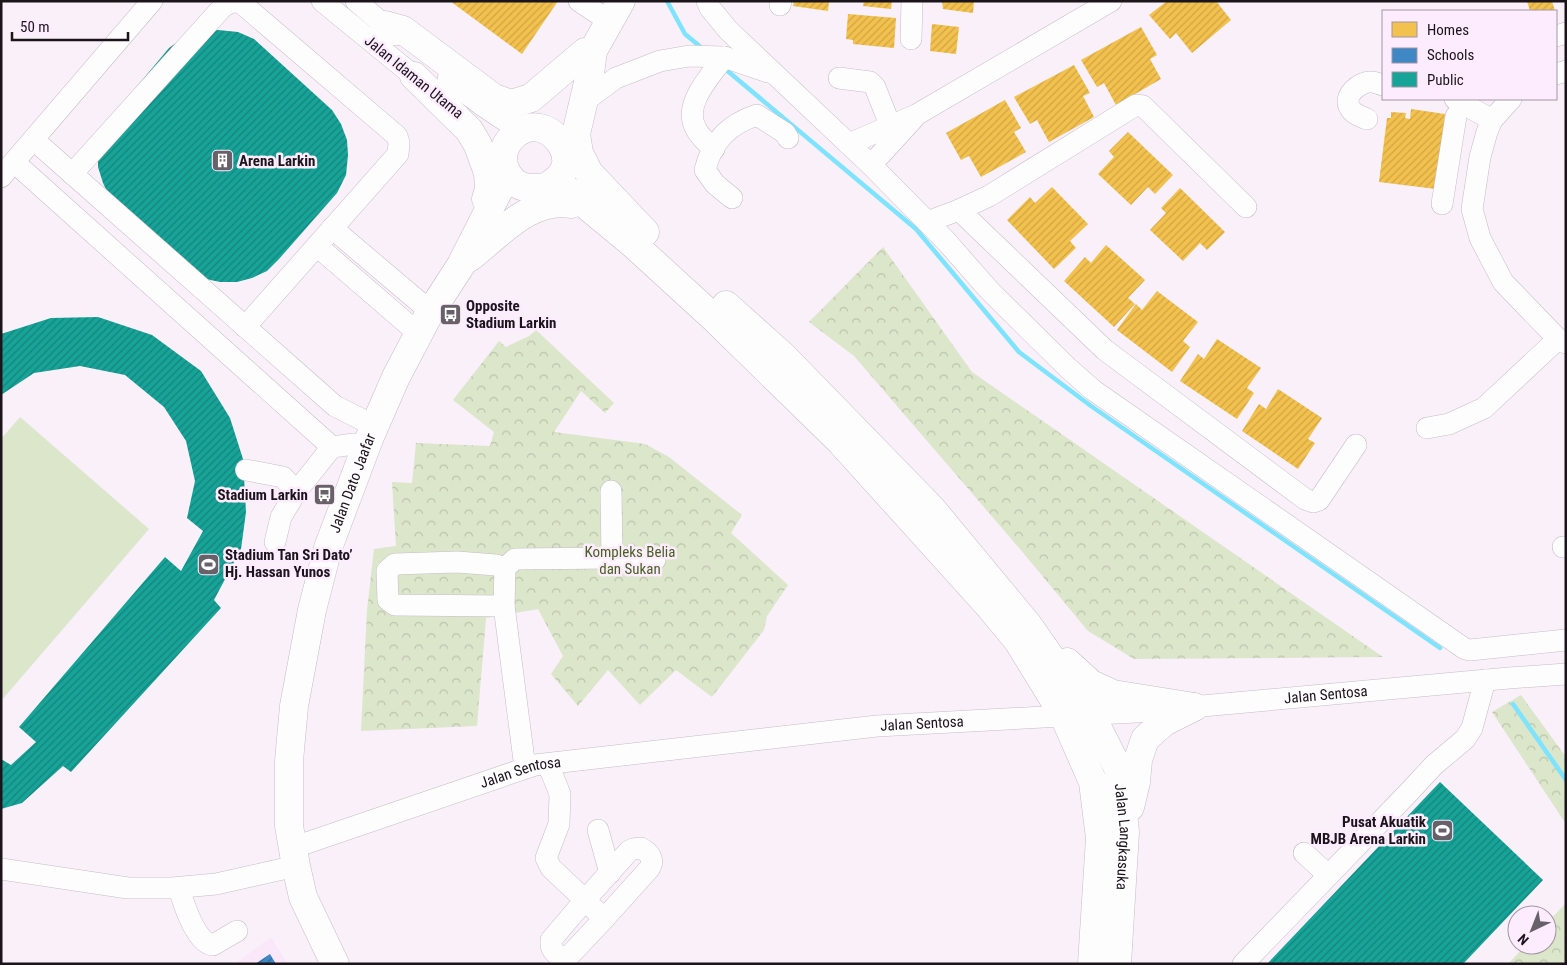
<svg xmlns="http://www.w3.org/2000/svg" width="1567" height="965" font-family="'Roboto Condensed',sans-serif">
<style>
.built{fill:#fae7fa}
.forest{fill:url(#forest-crowns)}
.pitch{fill:#dce6ca}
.homes{fill:url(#homes-hatch)}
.schools{fill:url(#schools-hatch)}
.public{fill:url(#public-hatch)}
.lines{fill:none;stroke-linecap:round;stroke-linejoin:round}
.stream{stroke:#7ee3fc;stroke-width:4.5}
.minor-casing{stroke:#c5bdc5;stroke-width:22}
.major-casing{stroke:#c5bdc5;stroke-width:29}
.minor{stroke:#fefdfe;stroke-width:21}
.major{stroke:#fefdfe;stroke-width:28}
.labels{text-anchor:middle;stroke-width:5;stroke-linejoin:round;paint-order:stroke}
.street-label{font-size:15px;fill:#1b141b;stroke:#fdecfd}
.poi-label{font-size:15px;font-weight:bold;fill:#1b141b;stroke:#fdecfd;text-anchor:start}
.park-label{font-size:15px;fill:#486121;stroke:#fdecfd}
</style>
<defs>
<pattern id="forest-crowns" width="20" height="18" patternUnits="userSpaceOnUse" patternTransform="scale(1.25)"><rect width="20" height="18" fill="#dce6ca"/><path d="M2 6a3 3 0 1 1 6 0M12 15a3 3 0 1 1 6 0" fill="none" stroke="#bcc4ad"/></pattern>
<pattern id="homes-hatch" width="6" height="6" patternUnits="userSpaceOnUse" patternTransform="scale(1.25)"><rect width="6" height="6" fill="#f2c14e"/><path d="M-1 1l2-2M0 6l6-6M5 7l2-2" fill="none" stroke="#cfa544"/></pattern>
<pattern id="schools-hatch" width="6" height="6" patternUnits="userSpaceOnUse" patternTransform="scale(1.25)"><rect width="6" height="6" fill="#3f88c5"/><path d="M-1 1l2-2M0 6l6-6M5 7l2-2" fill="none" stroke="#346e9f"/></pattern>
<pattern id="public-hatch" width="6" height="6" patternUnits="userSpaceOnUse" patternTransform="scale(1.25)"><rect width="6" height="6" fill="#17a398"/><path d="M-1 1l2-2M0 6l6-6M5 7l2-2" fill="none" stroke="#14847b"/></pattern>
</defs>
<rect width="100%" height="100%" fill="#f9f0f9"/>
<!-- built -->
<path class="built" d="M271,937l17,27h-53z"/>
<!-- forest -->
<g class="forest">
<path d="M883,247l89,125 411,285 -249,2 -46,-28 -68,-82 -166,-193 -45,-34z"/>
<path d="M536,330l78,73 -9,10 -24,-22 -27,41 91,12 24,13 73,58 -11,18 57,52 -21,31 -3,14 -52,67 -36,-27 -36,35 -32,-35 -30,36 -27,-32 12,-18 -25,-47 -52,9 -9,108 -116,5 6,-121 7,-61 22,-3 -4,-64 20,1 4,-40 74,3 4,-14 -41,-32 46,-59 7,6 23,-11z"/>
<path d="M1521,695l45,62v67l-74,-112z"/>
<path d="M1566,903v61h-58l18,-19h21v-22z"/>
</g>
<!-- pitch -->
<path class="pitch" d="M20,417l129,112 -148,172v-262z"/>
<!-- homes -->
<g class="homes">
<path d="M450,1h108l-36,53z"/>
<path d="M794,1h35l-1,10 -35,-5z"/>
<path d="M864,1h28l-1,8 -28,-3z"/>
<path d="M942,1h32l-1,12 -30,-4z"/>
<path d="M1167,1h49l15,19 -39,33 -16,-20 -6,6 -21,-24z"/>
<path d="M1527,1h25l3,10h-25z"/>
<path d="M848,14l48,4 -2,30 -41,-4v-4l-7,-1z"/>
<path d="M932,24l27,3 -3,27 -26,-3z"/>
<path d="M1141,27l16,28 -7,4 11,20 -45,26 -12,-22 -7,4 -16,-27z"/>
<path d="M1074,65l16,28 -7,3 11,21 -45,25 -12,-22 -7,4 -16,-27z"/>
<path d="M1005,100l16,28 -7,4 12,20 -45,25 -12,-21 -8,4 -15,-27z"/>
<path d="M1411,109l34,5 -9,75 -57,-7 8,-64h4v-6l15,1 -1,5 5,1z"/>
<path d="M1128,132l45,43 -18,19 -7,-7 -17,18 -33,-31 16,-17 -5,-6z"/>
<path d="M1052,187l36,37 -18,17 6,7 -22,21 -47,-49 23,-23 5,6z"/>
<path d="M1180,188l45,44 -18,18 -7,-7 -17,18 -33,-31 16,-17 -5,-5z"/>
<path d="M1106,245l39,35 -17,18 7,6 -21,23 -50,-46 21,-24 6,6z"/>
<path d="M1157,291l41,31 -15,19 7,6 -18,25 -55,-42 19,-26 6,6z"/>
<path d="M1217,339l44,29 -14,20 7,5 -17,26 -57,-38 18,-27 6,5z"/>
<path d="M1278,389l44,29 -14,21 7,4 -17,26 -56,-38 17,-27 7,5z"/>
</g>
<!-- schools -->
<path class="schools" d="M270,954l6,10h-21z"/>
<!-- public -->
<g class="public">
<path d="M218,30l20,2 16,7 78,71 9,14 6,16 1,15 -2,20 -9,18 -58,66 -12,12 -15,7 -15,4h-17l-14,-3 -95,-79 -8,-17 -5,-16v-17l15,-35 56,-67 14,-10 15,-6z"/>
<path d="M98,317l54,18 49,36 29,47 13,41 3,53 -5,37 -27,51 7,8 -150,164 -8,-6 -41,37 -21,6v-50l10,6 25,-23 -17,-15 146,-170 16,14 22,-40 -16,-13 8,-37 -9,-40 -22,-34 -39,-32 -45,-9 -46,7 -33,22v-61l50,-16z"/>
<path d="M1440,782l103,98 -80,84h-196z"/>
</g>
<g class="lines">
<!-- stream -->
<g class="stream">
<path d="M667,1l18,33 18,15"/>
<path d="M724,68l192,161 103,123 72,54 349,242"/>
<path d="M1513,704l53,76"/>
</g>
<defs>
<g id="minor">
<path d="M322,1l103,84"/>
<path d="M356,1l40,34"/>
<path d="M579,1l30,20"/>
<path d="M707,1l3,7 18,22 143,135 75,76 43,49 79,78 25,22 372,259 5,1 96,-10"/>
<path d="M780,5l1,-4"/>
<path d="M1556,36l10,-3"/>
<path d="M911,39l1,-38"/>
<path d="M1556,74l10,-3"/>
<path d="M839,78l31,4 5,5 15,38"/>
<path d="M448,79c23,19 46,36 73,51"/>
<path d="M1455,99l37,21"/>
<path d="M1511,99l-19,21 -5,12 -7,25 -8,52 8,29 23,44 55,57 8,4"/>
<path d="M582,103l34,-25 44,-17 29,-5 35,1 44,15"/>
<path d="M1367,119c-7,-3 -14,-5 -17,-11 -8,-12 10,-27 21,-26 4,0 8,2 12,3"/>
<path d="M34,140l301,266 40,20"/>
<path d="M849,144l67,-29 195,-114"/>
<path d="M714,149c-7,-6 -14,-12 -18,-20 -14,-25 15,-53 28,-72"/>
<path d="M14,162l318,285"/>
<path d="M871,165l42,-46"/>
<path d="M72,174l148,-164c6,-6 12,-9 20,-8l157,134 2,7 -1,11 -153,173"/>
<path d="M1,177l151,-176"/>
<path d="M732,198l-17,-14 -10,-14c7,-29 24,-46 52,-55l28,18 3,5"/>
<path d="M1442,204l14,-88"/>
<path d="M959,210l146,140 200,149 8,3 6,-2 37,-55"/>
<path d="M927,222l32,-12 30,-14 147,-91 7,1 103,101"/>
<path d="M332,228l99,84"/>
<path d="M317,246l102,88"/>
<path d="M1427,428l22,-4 35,-16 74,-69"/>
<path d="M246,470l37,7 13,15"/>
<path d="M275,542l6,-25 15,-25 36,-45 22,-3 12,6"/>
<path d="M1563,547h3"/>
<path d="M612,558l43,2"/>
<path d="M505,568l-9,-3 -39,-3 -62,2 -8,7 1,29 7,5 109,1 21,162"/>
<path d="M504,606l1,-38 10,-9 97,-1 -1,-67"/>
<path d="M548,764l12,30 -1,30 -13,34 5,10 34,32 -34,40c-1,11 7,19 18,16l35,-37 -19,-19 44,-49 4,-2 8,-1c9,5 14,12 8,21l-45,50"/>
<path d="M598,830l12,43"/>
<path id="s1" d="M292,848l243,-83 342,-39 259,-14 373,-34 57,-4"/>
<path d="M1304,853l24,22"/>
<path d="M1,869l127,19h44l44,-4 80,-18"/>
<path d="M179,888c4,14 17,56 34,57l24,-14"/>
<path d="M1243,964l167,-173 24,-26 31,-26 7,-11 13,-48"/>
</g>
<g id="major">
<path d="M385,25l18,5 91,68 17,6 20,-6 54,-46"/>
<path d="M593,50l-3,24 -14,60 3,19 10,20 56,59"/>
<path d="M585,65l36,-64"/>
<path d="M414,76l55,54 9,15 10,28 1,16 -3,10"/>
<path d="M548,186c6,-4 13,-9 16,-16 8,-16 -7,-38 -24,-42 -18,-4 -36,11 -37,30 0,10 6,21 14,26 11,6 18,4 30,3 7,-2 15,1 22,4l64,53 82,75 125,122 150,166 28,34 46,75 29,66 7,56 -8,126"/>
<path d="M469,258c30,-23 61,-61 102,-54"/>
<path id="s2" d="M726,305l57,51 148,152 97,117 63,90 27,53 7,64 -8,132"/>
<path d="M1067,662l24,22 22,10 81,13"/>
<path d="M1130,807l6,-25 2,-22 7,-21 19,-17 30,-15"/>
<path id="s3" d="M335,964l-32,-67 -7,-31 -7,-40v-65l5,-55 18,-96 16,-62 41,-109 27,-62 32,-61 33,-51 46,-91"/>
</g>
</defs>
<!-- minor casing -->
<use href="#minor" class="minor-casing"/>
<!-- major casing -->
<use href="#major" class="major-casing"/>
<!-- minor -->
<use href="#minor" class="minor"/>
<!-- major -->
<use href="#major" class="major"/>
</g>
<!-- icons -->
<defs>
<symbol id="building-square" viewBox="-11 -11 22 22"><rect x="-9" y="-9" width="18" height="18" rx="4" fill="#696169" stroke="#fdecfd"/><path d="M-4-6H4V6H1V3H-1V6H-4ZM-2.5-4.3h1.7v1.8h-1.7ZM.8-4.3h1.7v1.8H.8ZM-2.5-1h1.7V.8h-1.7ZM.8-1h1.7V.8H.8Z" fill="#fff"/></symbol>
<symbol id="bus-square" viewBox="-11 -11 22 22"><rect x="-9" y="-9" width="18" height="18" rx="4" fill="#696169" stroke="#fdecfd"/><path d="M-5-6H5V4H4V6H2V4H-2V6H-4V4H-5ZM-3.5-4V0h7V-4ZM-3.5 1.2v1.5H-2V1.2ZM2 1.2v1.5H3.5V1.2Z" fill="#fff"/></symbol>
<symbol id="stadium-square" viewBox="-11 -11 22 22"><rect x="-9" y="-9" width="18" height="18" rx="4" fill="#696169" stroke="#fdecfd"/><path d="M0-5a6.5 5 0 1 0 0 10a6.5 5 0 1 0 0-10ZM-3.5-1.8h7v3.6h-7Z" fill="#fff"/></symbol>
</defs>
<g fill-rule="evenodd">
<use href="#building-square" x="210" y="148" width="25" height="25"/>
<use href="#bus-square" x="438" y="302" width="25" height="25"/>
<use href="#bus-square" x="312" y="482" width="25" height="25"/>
<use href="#stadium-square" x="196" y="552" width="25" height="25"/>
<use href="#stadium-square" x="1430" y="818" width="25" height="25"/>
</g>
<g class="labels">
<!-- street labels -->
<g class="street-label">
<text transform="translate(414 77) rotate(39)" y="5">Jalan Idaman Utama</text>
<text dy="5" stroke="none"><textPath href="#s3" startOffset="498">Jalan Dato Jaafar</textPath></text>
<text dy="5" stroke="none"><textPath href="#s1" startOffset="1051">Jalan Sentosa</textPath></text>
<text dy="5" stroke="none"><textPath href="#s1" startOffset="646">Jalan Sentosa</textPath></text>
<text dy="5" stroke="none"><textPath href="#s1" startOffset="241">Jalan Sentosa</textPath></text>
<text dy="5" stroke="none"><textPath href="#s2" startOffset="679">Jalan Langkasuka</textPath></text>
</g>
<!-- poi labels -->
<g class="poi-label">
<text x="239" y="166">Arena Larkin</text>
<text x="466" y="311">Opposite<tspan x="466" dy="17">Stadium Larkin</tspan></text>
<text x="308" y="500" text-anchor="end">Stadium Larkin</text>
<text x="225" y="560">Stadium Tan Sri Dato’<tspan x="225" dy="17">Hj. Hassan Yunos</tspan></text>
<text x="1426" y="827" text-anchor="end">Pusat Akuatik<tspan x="1426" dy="17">MBJB Arena Larkin</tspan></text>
</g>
<!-- park labels -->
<g class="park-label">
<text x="630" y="557">Kompleks Belia<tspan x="630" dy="17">dan Sukan</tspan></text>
</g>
</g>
<!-- border -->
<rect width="1567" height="965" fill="none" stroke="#1b141b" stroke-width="5"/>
<!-- legend -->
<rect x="1382" y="10" width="175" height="90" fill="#fdecfd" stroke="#a396a3"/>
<rect x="1392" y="22" width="25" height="15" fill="#f2c14e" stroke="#a396a3"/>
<text x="1427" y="35" font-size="15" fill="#1b141b">Homes</text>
<rect x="1392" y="48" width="25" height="15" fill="#3f88c5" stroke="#a396a3"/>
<text x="1427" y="60" font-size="15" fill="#1b141b">Schools</text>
<rect x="1392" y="72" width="25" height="15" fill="#17a398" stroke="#a396a3"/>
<text x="1427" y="85" font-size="15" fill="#1b141b">Public</text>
<!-- north arrow -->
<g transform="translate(1532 930) rotate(223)"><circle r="24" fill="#fdecfd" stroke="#a396a3"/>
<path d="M0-4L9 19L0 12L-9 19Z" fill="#696169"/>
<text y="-8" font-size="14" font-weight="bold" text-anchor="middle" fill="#1b141b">N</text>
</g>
<!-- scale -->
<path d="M12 32v8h116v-8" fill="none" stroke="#1b141b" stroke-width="2.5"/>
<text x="20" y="32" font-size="15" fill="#1b141b" stroke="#fdecfd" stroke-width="4" paint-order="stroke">50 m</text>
</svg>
